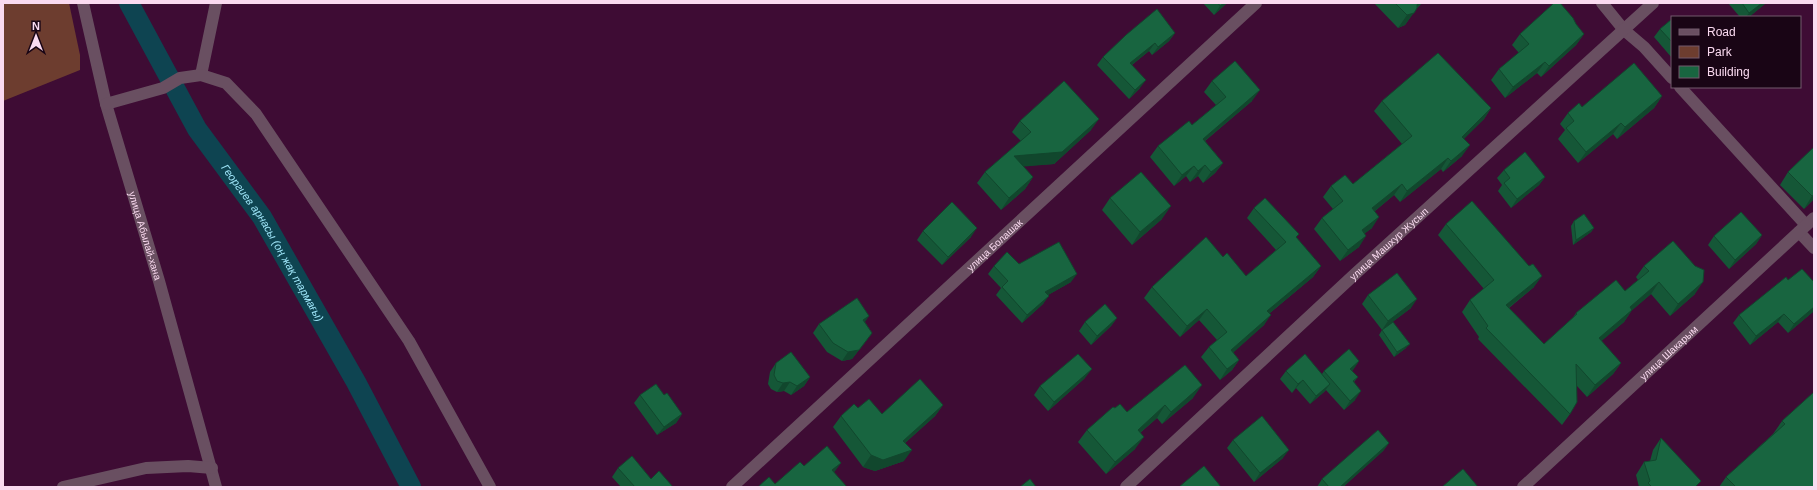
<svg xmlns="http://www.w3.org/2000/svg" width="1817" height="490" font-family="Arial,sans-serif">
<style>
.green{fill:#6d3d2f}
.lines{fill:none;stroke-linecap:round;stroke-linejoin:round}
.canal{stroke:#0e4451;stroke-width:20}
.street{stroke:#694f61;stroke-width:12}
.wall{fill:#155737}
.shaded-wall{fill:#11472d}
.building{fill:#186540;stroke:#11472d}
.labels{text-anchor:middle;stroke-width:3;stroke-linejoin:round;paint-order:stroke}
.street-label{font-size:10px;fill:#fadaf0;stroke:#190515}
.water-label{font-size:11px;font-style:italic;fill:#9de4f7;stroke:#190515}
</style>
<rect width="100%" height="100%" fill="#3e0c34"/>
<!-- green -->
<path class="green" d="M3,3h66l11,52v15l-77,31z"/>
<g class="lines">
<!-- canal -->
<path class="canal" id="s1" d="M129,3l68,126 65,88 94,165 55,105"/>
<!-- street -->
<g class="street">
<path id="s2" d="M83,3l23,101 53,177 57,206"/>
<path d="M1602,3l22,27 20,17 28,31"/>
<path d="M201,75l15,-72"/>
<path d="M1680,87l126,138"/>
<path d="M106,104l57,-16 17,-10 21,-3 25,8 30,31 153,227 81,146"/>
<path d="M1799,232l15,16"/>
<path d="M63,487l83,-19 42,-2 24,2"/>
<path id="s3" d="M732,487l524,-484"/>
<path id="s4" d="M1126,487l229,-213 298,-271"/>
<path id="s5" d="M1523,487l291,-269"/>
</g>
</g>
<!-- wall -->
<g class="wall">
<path d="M1203,3h24l-13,12z"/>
<path d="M1374,3h48l-5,5 -12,17 -7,3z"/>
<path d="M1728,3h38l-17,14h-9z"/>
<path d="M1672,19v39l-18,-21 6,-8z"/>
<path d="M1175,33l-6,8 -17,14 -3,-4 -17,14 8,23 -11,11 -32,-34 6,-8z"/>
<path d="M1520,34h64l-8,11 -35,32 -4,-4 -32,25 -14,-18 8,-11 20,-16 -7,-8z"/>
<path d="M1212,81l40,20 -47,40 18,22 -8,10 -12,10 -5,-7 -8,6 -4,-6 -12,10 -24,-29 8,-11 34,-21 24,-20 -12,-13z"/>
<path d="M1662,96l-8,12 -37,31 -4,-5 -35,29 -20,-24 7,-9 -5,-6 8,-11 14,-6z"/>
<path d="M1382,101l109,7 -7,11 -20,19 -2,18 -19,16 -2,-3 -41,33 -6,-7 -19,16 -3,17 -7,5 -6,14 -19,14 -26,-32 8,-11 11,-9 -10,-12 8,-11 22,-2 49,-40 -28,-33z"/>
<path d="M1020,121l71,9 -37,34 -31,2 10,11 -8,12 -24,21 -24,-27 8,-11 36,-31 -9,-9z"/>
<path d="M1814,147v52l-10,10 -24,-24 8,-13z"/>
<path d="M1504,170l41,7 -6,8 -28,23 -13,-17 4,-6 -5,-7z"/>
<path d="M1110,198l52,21 -30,26 -30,-35z"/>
<path d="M1254,208l42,29 25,29 -8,11 -43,36 -6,12 -31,27 6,8 -7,10 -12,10 -19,-23 8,-10 8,-7 -18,-20 -19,17 -36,-39 8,-11 71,-30 23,19 30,-26 -29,-32z"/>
<path d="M1574,221l20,7 -3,4 -18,13 -2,-19z"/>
<path d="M1446,224l88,63 -25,21 35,36 28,-25 4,-6 49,-22 13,-11 -2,-3 8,-11 51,28 -25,22 -19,-22 -19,16 -8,12 -23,19 20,22 -8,11 -26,23 -10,-11 -7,28 -8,11 -84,-86 1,-2 -17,-25 8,-12 14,-11 -46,-54z"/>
<path d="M923,231l48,6 -29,28 -25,-25z"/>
<path d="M1762,235l-6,9 -27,25 -21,-24 6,-9z"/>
<path d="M1019,264l52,18 -23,13 -5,9 -21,19 -26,-28 5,-7 -13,-14 6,-8z"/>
<path d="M1788,280l26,2v29l-26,22 -10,-11 -28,23 -17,-22 6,-8z"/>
<path d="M1368,295l43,13 -24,18 19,22 -12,9 -15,-22 3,-5 -20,-26z"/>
<path d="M1117,318l-6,8 -20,19 -12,-14 6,-9z"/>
<path d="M865,322l7,11 -20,26 -10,2 -15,-9 -14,-19 6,-9z"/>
<path d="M1359,361l-7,10 6,6 -4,5 1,18 -11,10 -18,-20 -2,2 -14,12 -14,-16 -4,5 -12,-14 6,-8 36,3 2,-3z"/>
<path d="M776,363l34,14 -6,9 -13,9 -7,-4 -7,1 -6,-3 -3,-5 2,-12z"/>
<path d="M1085,378l-37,33 -14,-16 6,-9z"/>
<path d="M1814,392v95h-95l7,-10 47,-43 9,-13z"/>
<path d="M640,395h24l18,19 -6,9 -19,12 -23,-32z"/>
<path d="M1193,398l-31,26 -5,-6 -17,15 -5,16 -29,25 -28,-32 9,-12 28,-22 12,4z"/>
<path d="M943,405l-8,11 -30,27 -1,18 -29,10 -12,-4 -30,-40 8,-11 17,-8 24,6z"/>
<path d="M1661,438l36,49h-58l-3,-12 8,-13 6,-1 3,-11z"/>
<path d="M1233,440l50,18 -29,24 -27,-34z"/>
<path d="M1389,443l-6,8 -40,36h-26l5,-8z"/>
<path d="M618,468l33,11 22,8h-52l-9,-10z"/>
</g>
<!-- shaded-wall -->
<g class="shaded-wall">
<path d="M1224,3h3l-13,12 6,-9z"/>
<path d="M1418,3h4l-11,11 6,-6 -12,17 -7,3 9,-13z"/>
<path d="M1762,3h4l-17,14h-3l3,-4z"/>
<path d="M1175,33l-6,8 -17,14 6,-8z"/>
<path d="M1584,34l-8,11 -35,32 8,-11z"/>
<path d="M1155,43l-6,8 -25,20 6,-8z"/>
<path d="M1545,62l-8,11 -32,25 8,-11z"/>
<path d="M1146,80l-6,8 -11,11 6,-9z"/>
<path d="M1260,90l-8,11 -57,48 8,-10z"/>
<path d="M1662,96l-8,12 -37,31 8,-12z"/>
<path d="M1491,108l-7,11 -29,29 7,-11z"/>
<path d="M1099,119l-8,11 -37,34 -48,4 8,-12z"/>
<path d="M1621,123l-8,11 -35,29 8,-11z"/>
<path d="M1470,145l-8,11 -19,16 8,-11z"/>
<path d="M1448,158l-7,11 -41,33 7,-11z"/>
<path d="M1223,163l-8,10 -12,10 8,-11z"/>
<path d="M1205,165l-7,11 -8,6 8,-11z"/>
<path d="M1194,166l-8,10 -12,10 8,-11z"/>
<path d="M1033,177l-8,12 -24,21 8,-12z"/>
<path d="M1545,177l-6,8 -28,23 6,-9z"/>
<path d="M1402,184l-8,11 -29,24 7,-11z"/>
<path d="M1814,195v4l-10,10 8,-13z"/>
<path d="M1171,206l-9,13 -30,26 8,-13z"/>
<path d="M1379,217l-7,11 -17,13 7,-11z"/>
<path d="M977,228l-6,9 -29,28 6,-8z"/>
<path d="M1594,228l-3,4 -18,13 3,-5z"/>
<path d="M1762,235l-6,9 -27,25 6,-9z"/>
<path d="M1366,236l-7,11 -19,14 8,-11z"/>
<path d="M1321,266l-8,11 -53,44 7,-10z"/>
<path d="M1077,274l-6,8 -32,18 6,-8z"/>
<path d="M1542,276l-8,11 -36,29 8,-11z"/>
<path d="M1659,282l-8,12 -29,25 8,-12z"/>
<path d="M1703,282l-8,12 -25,22 8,-12z"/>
<path d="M1049,296l-6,8 -21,19 5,-8z"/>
<path d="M1417,299l-6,9 -29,22 6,-9z"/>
<path d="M1814,307v4l-26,22 6,-9z"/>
<path d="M1207,309l-8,11 -19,17 7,-11z"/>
<path d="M1632,310l-8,12 -33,28 8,-12z"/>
<path d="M1784,314l-6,8 -28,23 6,-9z"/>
<path d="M1271,315l-7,10 -40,36 7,-11z"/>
<path d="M869,316l-6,9v-5z"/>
<path d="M1117,318l-6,8 -20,19 6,-9z"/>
<path d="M872,333l-20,26 -10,2 6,-9z"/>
<path d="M1410,344l-4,4 -12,9 3,-5z"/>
<path d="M1239,360l-7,10 -12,10 7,-11z"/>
<path d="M1359,361l-6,9 -9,7 6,-8z"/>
<path d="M1621,363l-8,11 -26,23 8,-12z"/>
<path d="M1092,369l-7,9 -37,33 6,-9z"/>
<path d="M810,377l-6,9 -13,9 6,-9z"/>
<path d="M1303,380l-7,8 -4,5 6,-9z"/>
<path d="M790,382l-6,9 -7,1 6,-9z"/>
<path d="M1330,384l-6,8 -14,12 6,-8z"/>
<path d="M1202,385l-9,13 -31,26 9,-12z"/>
<path d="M1361,391l-6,9 -11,10 6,-9z"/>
<path d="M943,405l-8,11 -40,36 8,-11z"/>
<path d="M1165,405l-8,13 -28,24 9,-12z"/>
<path d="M682,414l-6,9 -19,12 7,-8z"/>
<path d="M1144,437l-9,12 -29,25 9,-12z"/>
<path d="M1389,443l-6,8 -40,36h-3z"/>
<path d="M912,450l-8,11 -29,10 -12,-4 8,-12z"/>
<path d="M1289,450l-6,8 -29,24 6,-9z"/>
<path d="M841,463l-8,11 -1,-4z"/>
</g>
<!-- building -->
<g class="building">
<path d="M1218,3h6l-4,3z"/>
<path d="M1395,3h23l-1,2v3l-3,5 -7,2z"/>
<path d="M1554,3h6l13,15 3,6 8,10 -35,32 -4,-4 -32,25 -14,-18 30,-25 -9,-10z"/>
<path d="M1742,3h20l-13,10z"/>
<path d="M1157,9l18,24 -17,14 -3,-4 -25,20 16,17 -11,10 -32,-33 23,-22z"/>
<path d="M1672,19v23l-12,-13z"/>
<path d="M1438,53l53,55 -29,29 8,8 -19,16 -3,-3 -41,33 -5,-7 -30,24 7,9 -17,13 4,6 -18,14 -26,-32 21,-17 -12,-15 14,-11 8,9 59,-48 -30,-35z"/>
<path d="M1235,61l25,29 -57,49 20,24 -12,9 -6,-7 -7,6 -4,-5 -12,9 -24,-29 31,-25 3,4 34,-28 -14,-16z"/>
<path d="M1634,63l28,33 -37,31 -4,-4 -35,29 -20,-24 8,-7 -6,-8 11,-10 3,4z"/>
<path d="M1064,81l35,38 -37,33 -48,4 19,21 -24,21 -24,-26 46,-40 -11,-11z"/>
<path d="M1814,147v48l-2,1 -24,-24z"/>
<path d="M1525,152l20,25 -28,22 -13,-16 6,-5 -6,-8z"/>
<path d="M1141,172l30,34 -31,26 -30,-34z"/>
<path d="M1265,198l34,36 -3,3 25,29 -54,45 4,4 -40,35 8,10 -12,9 -18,-22 18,-15 -20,-23 -20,17 -35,-39 54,-50 17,20 4,-4 19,23 40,-34 -32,-34z"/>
<path d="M1472,201l57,65 4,-2 9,12 -36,29 38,39 33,-30 -1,-1 40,-33 9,11 24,-20 -5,-5 29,-25 22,25 9,4 -1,12 -25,22 -19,-22 -29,25 2,3 -33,28 22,25 -26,22 -19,-21 1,38 -7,12 -84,-86 2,-2 -18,-26 24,-20 -48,-56z"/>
<path d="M952,202l25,26 -29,29 -25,-26z"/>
<path d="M1741,212l21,23 -27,25 -21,-24z"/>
<path d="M1584,214l10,14 -18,12 -2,-19z"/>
<path d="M1059,242l18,32 -32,18 4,4 -22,19 -25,-28 6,-6 -14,-15 13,-14 12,12z"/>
<path d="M1802,269l12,13v25l-20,17 -10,-10 -28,22 -17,-21 47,-38 2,3z"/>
<path d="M1397,273l20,26 -29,22 -20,-26z"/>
<path d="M857,298l12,18 -6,4 9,13 -13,17 -11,2 -15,-9 -14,-19z"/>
<path d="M1105,304l12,14 -20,18 -12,-14z"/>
<path d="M1393,322l17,22 -13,8 -15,-22z"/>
<path d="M1349,349l10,12 -9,8 8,8 -5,4 8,10 -11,10 -26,-30z"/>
<path d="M791,352l19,25 -13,9 -7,-4 -7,1 -6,-2 -3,-6 2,-12z"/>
<path d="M1078,354l14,15 -38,33 -14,-16z"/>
<path d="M1305,354l25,30 -14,12 -13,-16 -5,4 -12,-13z"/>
<path d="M1185,365l17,20 -31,27 -6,-7 -27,25 6,7 -29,25 -28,-32 26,-23 2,1 5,-4 7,8z"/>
<path d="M920,379l23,26 -40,36 9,9 -29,10 -12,-5 -30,-39 13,-12 4,4 11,-9 13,15z"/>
<path d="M656,384l8,11 3,-2 15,21 -18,13 -24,-32z"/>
<path d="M1814,392v95h-78l-10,-10 59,-53 -3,-3z"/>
<path d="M1262,416l27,34 -29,23 -27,-33z"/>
<path d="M1378,430l11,13 -49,44h-11l-7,-8z"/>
<path d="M1661,438l40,43 -6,6h-43l-4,-4 2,-2 -6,-19 12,-2z"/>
<path d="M827,446l14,17 -9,7 15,17h-89l11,-10 6,7 25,-22 4,4z"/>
<path d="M632,456l19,23 8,-8 14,16h-38l-17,-19z"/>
<path d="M1204,466l17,21h-42z"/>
<path d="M1463,469l15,18h-36z"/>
<path d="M1030,479l6,8h-16z"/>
</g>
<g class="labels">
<!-- street labels -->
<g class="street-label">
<text dy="4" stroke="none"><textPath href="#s2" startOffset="241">улица Абылай-хана</textPath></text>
<text dy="4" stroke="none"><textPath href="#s4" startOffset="358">улица Машхур Жусып</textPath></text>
<text dy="4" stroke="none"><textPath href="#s3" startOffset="357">улица Болашак</textPath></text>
<text dy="4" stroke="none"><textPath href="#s5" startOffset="198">улица Шакарым</textPath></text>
</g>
<!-- water labels -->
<g class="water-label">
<text dy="4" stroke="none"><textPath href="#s1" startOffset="280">Георгиев арнасы (оң жақ тармағы)</textPath></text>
</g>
</g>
<!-- border -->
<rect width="1817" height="490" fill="none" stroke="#fadaf0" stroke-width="8"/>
<!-- legend -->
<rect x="1671" y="16" width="130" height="72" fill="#190515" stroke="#735a6d"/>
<rect x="1679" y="29" width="20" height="6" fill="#694f61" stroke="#735a6d"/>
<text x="1707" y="36" font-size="12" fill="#fadaf0">Road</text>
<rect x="1679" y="46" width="20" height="12" fill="#6d3d2f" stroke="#735a6d"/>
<text x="1707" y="56" font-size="12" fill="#fadaf0">Park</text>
<rect x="1679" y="66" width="20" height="12" fill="#186540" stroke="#735a6d"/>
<text x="1707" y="76" font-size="12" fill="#fadaf0">Building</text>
<!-- north arrow -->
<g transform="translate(36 36)" stroke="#190515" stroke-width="3" paint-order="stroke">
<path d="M0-3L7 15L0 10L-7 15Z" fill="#fadaf0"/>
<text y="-6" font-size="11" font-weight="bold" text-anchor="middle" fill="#fadaf0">N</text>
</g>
</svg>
